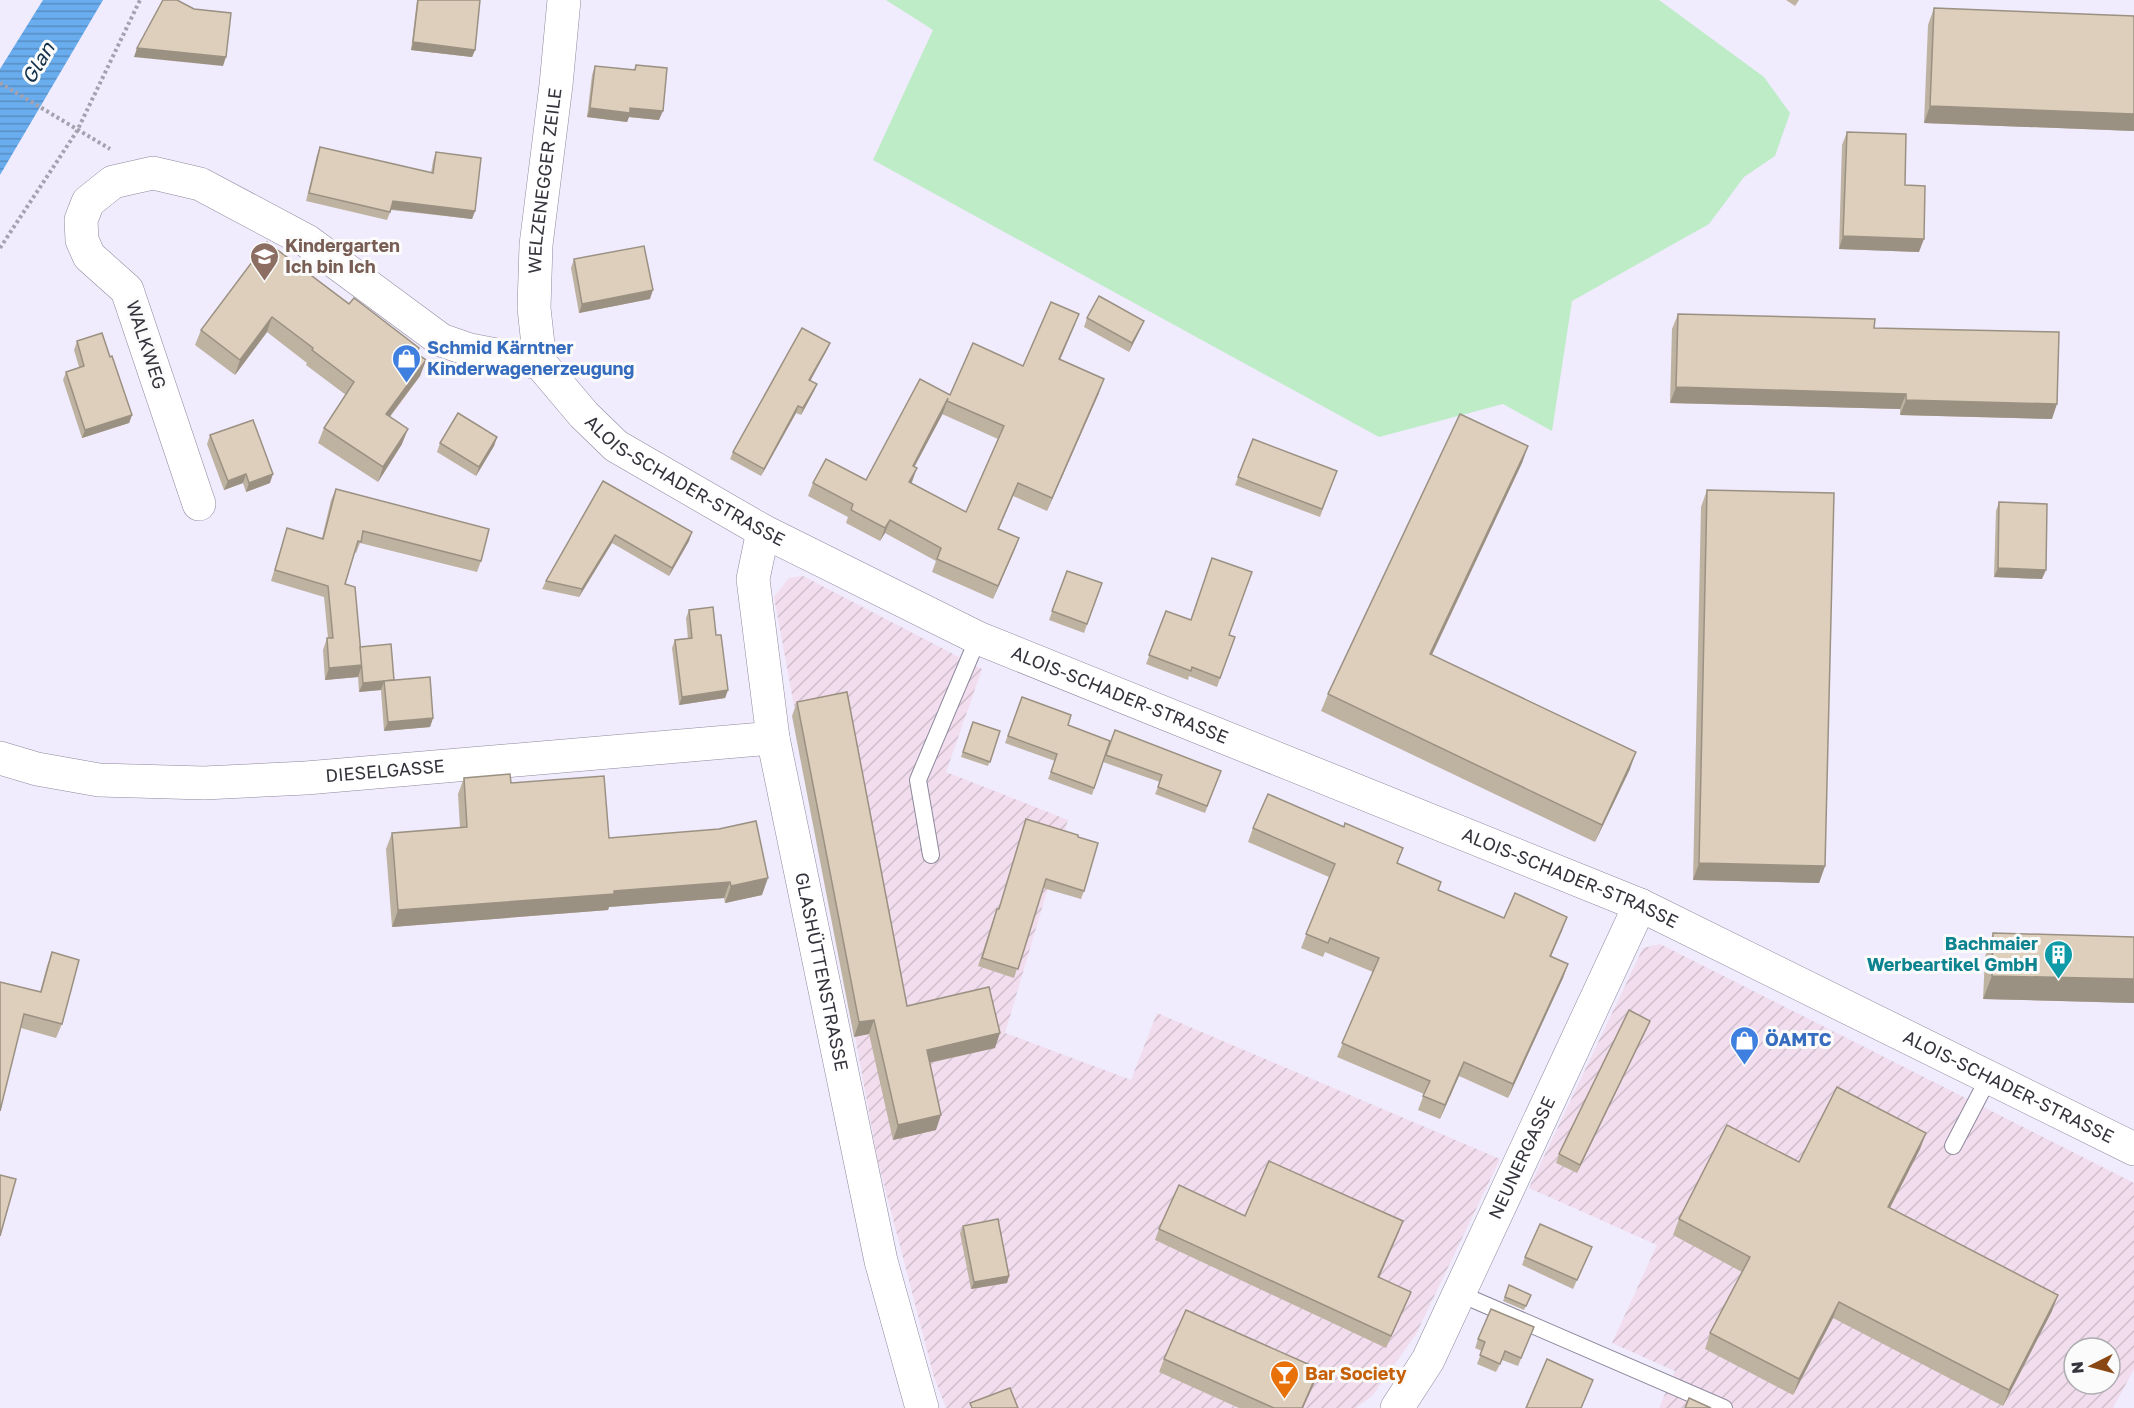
<svg xmlns="http://www.w3.org/2000/svg" width="2134" height="1408" font-family="'Golos Text',sans-serif">
<style>
.industrial{fill:url(#industrial-furrows);fill-rule:evenodd}
.garden{fill:#bdecc7}
.water{fill:url(#water-rules)}
.lines{fill:none;stroke-linecap:round;stroke-linejoin:round}
.lane-casing{stroke:#8e899d;stroke-width:18}
.street-casing{stroke:#8e899d;stroke-width:34}
.path{stroke:#a5a1af;stroke-width:4;stroke-dasharray:3 3;stroke-linecap:butt}
.lane{stroke:#fff;stroke-width:16}
.street{stroke:#fff;stroke-width:33}
.wall{fill:#beb2a1;fill-rule:evenodd}
.shaded-wall{fill:#9b9183}
.building{fill:#ddcfbb;stroke:#9b9183;stroke-width:1.5;fill-rule:evenodd}
.labels{text-anchor:middle;stroke-width:6;stroke-linejoin:round;paint-order:stroke}
.street-label{font-size:18px;fill:#35333c;stroke:#fbfbfb}
.education-label{font-size:18px;font-weight:bold;fill:#785e54;stroke:#fbfbfb;text-anchor:start}
.shop-label{font-size:18px;font-weight:bold;fill:#366cbe;stroke:#fbfbfb;text-anchor:start}
.culture-label{font-size:18px;font-weight:bold;fill:#0d838f;stroke:#fbfbfb;text-anchor:end}
.food-label{font-size:18px;font-weight:bold;fill:#c56008;stroke:#fbfbfb;text-anchor:start}
.water-label{font-size:20px;font-style:italic;fill:#122f49;stroke:#fbfbfb}
</style>
<defs>
<pattern id="industrial-furrows" width="10" height="10" patternUnits="userSpaceOnUse" patternTransform="scale(1.5)"><rect width="10" height="10" fill="#f1dded"/><path d="M-1 1l2-2M0 10L10 0M9 11l2-2" fill="none" stroke="#cfbecc"/></pattern>
<pattern id="water-rules" width="6" height="5" patternUnits="userSpaceOnUse" patternTransform="scale(1.5)"><rect width="6" height="5" fill="#69adee"/><path d="M0 2.5h6" fill="none" stroke="#578dc2"/></pattern>
</defs>
<rect width="100%" height="100%" fill="#f0ebfd"/>
<!-- industrial -->
<g class="industrial">
<path d="M803,576l179,93 -36,103 122,48 -63,213 126,47 26,-67 343,146 -84,175 -43,61 -17,13h-410l-12,-31 -56,-216 -104,-564 15,-19z"/>
<path d="M1660,944l474,239v186l-21,39h-454l16,-37 -63,-28 45,-98 -128,-57 114,-240zM2074,1348h36v36h-36z"/>
</g>
<!-- garden -->
<path class="garden" d="M886,0h773l105,77 26,36 -15,43 -31,21 -35,47 -137,77 -20,130 -49,-27 -124,33 -506,-277 60,-130z"/>
<!-- water -->
<path class="water" d="M43,0h60l-103,175v-106z"/>
<g class="lines">
<defs>
<g id="lane">
<path d="M931,855l-13,-75 60,-142"/>
<path d="M1953,1146l36,-69"/>
<path d="M1458,1293l266,115"/>
</g>
<g id="street">
<path id="s1" d="M540,363l-6,-55 2,-63 20,-160 8,-85"/>
<path id="s2" d="M199,504l-72,-214 -38,-34 -7,-16 -1,-20 7,-18 25,-20 40,-9 47,11 107,57 134,99 29,10 70,13 44,52 32,31 147,85 215,107 662,267 494,244"/>
<path id="s3" d="M763,531l-10,48 20,159 108,523 41,147"/>
<path id="s4" d="M0,758l37,11 62,11 105,3 102,-5 467,-40"/>
<path id="s5" d="M1397,1408l31,-48 212,-455"/>
</g>
</defs>
<!-- lane casing -->
<use href="#lane" class="lane-casing"/>
<!-- street casing -->
<use href="#street" class="street-casing"/>
<!-- path -->
<g class="path">
<path d="M0,83l110,66"/>
<path d="M0,248l77,-117 63,-131"/>
</g>
<!-- lane -->
<use href="#lane" class="lane"/>
<!-- street -->
<use href="#street" class="street"/>
</g>
<!-- wall -->
<g class="wall">
<path d="M417,0h63l-5,50 -3,7 -61,-7z"/>
<path d="M1786,0h13l-4,6z"/>
<path d="M1934,8l200,8v115l-210,-8 4,-98z"/>
<path d="M636,65l23,55 -30,-3 -2,5 -40,-5 5,-42 3,-9 39,4z"/>
<path d="M1847,132l58,53 14,67 -80,-3 3,-104z"/>
<path d="M320,147l111,26 2,-12 3,-9 39,59 -3,8 -81,-9 -4,10 -81,-19 11,-46z"/>
<path d="M267,242l159,118 -6,16 -30,41 12,27 -24,38 -60,-39 6,-15 22,-33 -40,-30 1,-2 -40,-31 -32,43 -40,-30 6,-15z"/>
<path d="M574,259l76,40 -71,14 -8,-45z"/>
<path d="M1079,314l-19,46 39,33 -52,118 -34,-15 -14,33 20,9 -5,13 -21,48 -61,-27 4,-11 -51,-28 -5,8 -34,-18 2,-6 -40,-21 5,-13 53,-3 84,-85 73,-29zM943,413l-1,1 56,25 -32,73 -55,-29 3,-16z"/>
<path d="M1678,314l196,14 178,91 -152,-4v-6l-230,-6 2,-74z"/>
<path d="M1087,318l57,3 -4,9 -11,22 -45,-25z"/>
<path d="M77,341l33,16 22,58 -3,8 -47,15 -19,-58 3,-8 13,-5 -5,-17z"/>
<path d="M830,343l-3,7 -17,30 4,11 -13,24 -5,-2 -35,63 -31,-17 3,-7z"/>
<path d="M210,435l60,48 -24,9 -3,-9 -19,7 -17,-46z"/>
<path d="M497,437l-3,9 -18,30 -39,-24 3,-9z"/>
<path d="M1253,439l84,32 -17,46 -85,-32z"/>
<path d="M1528,446l-6,17 -90,192 198,114 -35,73 -274,-131 7,-17z"/>
<path d="M603,481l89,51 -3,9 -20,35 -57,-33 -33,54 -37,-8 4,-8z"/>
<path d="M336,489l145,72 -4,11 -117,-29 -4,10 -2,-1 -9,32 15,63 73,71 -3,9 -46,4 -3,-41 -22,2 -1,-16v1l-33,3 -2,-30 4,-12h1l-4,-41 -53,-16 16,-53 35,10 9,-38z"/>
<path d="M1707,490l118,376 -6,17 -126,-3 8,-373z"/>
<path d="M1999,502l43,77 -48,-2 2,-66z"/>
<path d="M1067,571l35,12 -18,50 -35,-13z"/>
<path d="M689,610l27,25 12,55 -3,8 -46,7 -7,-57 3,-8 13,-1 -2,-21z"/>
<path d="M1166,611l69,26 -18,50 -28,-11 -1,4 -42,-16z"/>
<path d="M1022,697l46,28 42,16 -18,54 -44,-16 7,-18 -50,-18z"/>
<path d="M797,702l110,304 88,42 -65,15 6,67 -43,10 -24,-106 -15,3 -62,-321z"/>
<path d="M973,722l27,9 -12,35 -27,-9z"/>
<path d="M1115,730l106,41 -16,42 -50,-19 5,-12 -57,-20z"/>
<path d="M464,778l47,5 98,55 153,57 -37,8 -1,-5 -115,9 -1,3 -216,17 -6,-78 6,-16 68,-5 -2,-34z"/>
<path d="M1026,819l52,18 6,54 -3,8 -38,-11 -29,90 -36,-12 16,-49 5,-8z"/>
<path d="M1253,828l144,35 41,27 66,28 63,-1 -16,39 17,8 -5,14 -55,120 -49,-22 -19,43 -22,-9 6,-16 -87,-37 36,-85 -48,-20 -2,5 -22,-9 28,-71 -81,-35z"/>
<path d="M1993,933l141,4v66l-151,-4 2,-42z"/>
<path d="M52,952l10,72 -6,14 -35,-10 -21,-46 40,10 7,-26z"/>
<path d="M1646,1030l-69,143 -21,-10 3,-9z"/>
<path d="M1926,1133l-6,16 -30,59 162,103 -49,95 -170,-88 -40,77 -88,-46 5,-16 32,-61 -69,-37 6,-16 120,-57z"/>
<path d="M1245,1216l158,5 -24,57 32,14 -5,12 -20,44 -231,-108 4,-11z"/>
<path d="M963,1226l46,50 -2,7 -36,6 -11,-56z"/>
<path d="M1592,1247l-19,42 -51,-24 3,-8z"/>
<path d="M1509,1285l22,10 -7,15 -21,-9z"/>
<path d="M1534,1327l-16,39 -16,-6 -6,12 -19,-8 5,-13 -7,-3 3,-9z"/>
<path d="M1164,1359l155,10 -16,39h-64l-80,-36z"/>
</g>
<!-- shaded-wall -->
<g class="shaded-wall">
<path d="M413,42l62,8 -3,7 -61,-7z"/>
<path d="M137,48l89,9 -3,9 -89,-9z"/>
<path d="M1930,106l204,8v17l-210,-8z"/>
<path d="M590,108h40l33,3 -4,9 -30,-3 -2,5 -40,-5z"/>
<path d="M393,201l82,10 -3,8 -82,-10z"/>
<path d="M1843,236l81,3 -5,13 -80,-3z"/>
<path d="M653,290l-3,9 -71,14 3,-9z"/>
<path d="M1079,314l-5,13 -20,46 5,-14z"/>
<path d="M272,317l-5,15 -32,43 5,-15z"/>
<path d="M1144,321l-4,9 -11,22 3,-9z"/>
<path d="M830,343l-3,7 -20,37 2,-7z"/>
<path d="M426,360l-6,16 -40,53 6,-15z"/>
<path d="M1104,379l-5,14 -52,118 5,-13z"/>
<path d="M817,384l-3,7 -13,24 2,-7z"/>
<path d="M1676,387l230,7 -6,15 -230,-6z"/>
<path d="M948,398l-5,15 -35,66 5,-13z"/>
<path d="M1906,400l151,4 -5,15 -152,-4z"/>
<path d="M798,406l-2,7 -35,63 3,-7z"/>
<path d="M132,415l-3,8 -47,15 3,-8z"/>
<path d="M408,429l-6,15 -24,38 5,-15z"/>
<path d="M497,437l-3,9 -18,30 3,-9z"/>
<path d="M1528,446l-6,17 -98,208 6,-17z"/>
<path d="M917,468l-5,14 -7,13 4,-13z"/>
<path d="M246,474l-3,9 -19,7 4,-9z"/>
<path d="M273,474l-3,9 -24,9 3,-9z"/>
<path d="M1018,483l-5,13 -20,46 5,-13z"/>
<path d="M890,520l-5,13 -5,8 5,-13z"/>
<path d="M692,532l-3,9 -20,35 3,-8z"/>
<path d="M615,535l-3,8 -33,54 3,-8z"/>
<path d="M1019,538l-5,13 -21,48 5,-13z"/>
<path d="M1998,568l48,2 -4,9 -48,-2z"/>
<path d="M362,665l-4,12 -33,3 4,-12z"/>
<path d="M394,680l-10,1 -3,9 -22,2 4,-9z"/>
<path d="M728,690l-3,8 -46,7 3,-8z"/>
<path d="M433,718l-3,9 -46,4 4,-9z"/>
<path d="M1636,752l-6,17 -35,73 7,-17z"/>
<path d="M1699,863l126,3 -6,17 -126,-3z"/>
<path d="M768,878l-6,17 -37,8 6,-17z"/>
<path d="M730,882l-6,16 -115,9 -1,3 -216,17 6,-17 216,-19z"/>
<path d="M1567,917l-5,14 -17,39 5,-14z"/>
<path d="M1568,964l-5,14 -55,120 5,-14z"/>
<path d="M1992,976l142,3v24l-151,-4z"/>
<path d="M874,1020l-5,14 -15,3 5,-15z"/>
<path d="M1650,1021l-4,9 -69,143 3,-8z"/>
<path d="M1000,1033l-5,15 -73,16 5,-14z"/>
<path d="M1464,1062l-5,14 -19,43 5,-14z"/>
<path d="M941,1115l-5,15 -43,10 5,-15z"/>
<path d="M1926,1133l-6,16 -38,74 6,-16z"/>
<path d="M1403,1221l-4,11 -25,57 4,-12z"/>
<path d="M1009,1276l-2,7 -36,6 3,-7z"/>
<path d="M2058,1295l-6,16 -49,95 6,-16z"/>
<path d="M1839,1302l-6,16 -40,77 6,-16z"/>
<path d="M1319,1369l-4,13 -12,26h-1z"/>
</g>
<!-- building -->
<g class="building">
<path d="M163,0h14l17,9 37,4 -5,44 -89,-9z"/>
<path d="M418,0h62l-5,50 -62,-8z"/>
<path d="M1934,8l200,8v98l-204,-8z"/>
<path d="M636,65l31,3 -4,43 -33,-3v5l-40,-5 5,-42 40,4z"/>
<path d="M1847,132l59,2 -1,51 20,1 -1,53 -81,-3z"/>
<path d="M320,147l113,26 3,-21 45,6 -6,53 -82,-10 -3,11 -81,-19z"/>
<path d="M267,242l82,62 5,-6 65,50 -3,5 10,7 -40,54 22,15 -25,38 -59,-39 30,-46 -42,-32 1,-2 -41,-31 -32,43 -39,-30z"/>
<path d="M644,246l9,44 -71,14 -8,-45z"/>
<path d="M1099,296l45,25 -12,22 -45,-25z"/>
<path d="M1051,302l28,12 -20,45 45,20 -52,119 -34,-15 -20,46 21,9 -21,48 -61,-27 4,-11 -51,-28 -5,8 -34,-18 2,-6 -40,-21 13,-24 40,21 54,-101 30,16 23,-52 50,23zM948,398l-1,3 57,25 -38,86 -57,-30 8,-14 -4,-2z"/>
<path d="M1678,314l197,5 -1,9 185,4 -2,72 -151,-4v-6l-230,-7z"/>
<path d="M802,328l28,15 -21,37 8,4 -14,24 -5,-2 -34,63 -31,-17z"/>
<path d="M102,333l8,24 2,-1 20,59 -47,15 -19,-58 18,-6 -7,-25z"/>
<path d="M458,413l39,24 -18,30 -39,-24z"/>
<path d="M1460,414l68,32 -98,208 206,98 -34,73 -274,-131z"/>
<path d="M253,420l20,54 -24,9 -3,-9 -18,7 -18,-46z"/>
<path d="M1253,439l84,32 -15,38 -84,-32z"/>
<path d="M603,481l89,51 -20,36 -57,-33 -33,54 -36,-8z"/>
<path d="M336,489l153,40 -8,32 -118,-30 -2,11 -3,-1 -13,43 10,3 7,78 -33,3 -2,-30h6l-5,-52 -53,-16 12,-42 36,11z"/>
<path d="M1707,490l127,3 -9,373 -126,-3z"/>
<path d="M1999,502l48,2 -1,66 -48,-2z"/>
<path d="M1212,558l40,14 -23,63 6,2 -15,41 -28,-11 -1,4 -42,-16 17,-44 25,9z"/>
<path d="M1067,571l35,12 -15,41 -35,-13z"/>
<path d="M713,607l3,28h5l7,55 -46,7 -7,-57 17,-2 -3,-28z"/>
<path d="M391,644l3,36 -31,3 -3,-36z"/>
<path d="M430,677l3,41 -45,4 -4,-41z"/>
<path d="M847,692l60,314 82,-19 11,46 -73,17 14,65 -43,10 -24,-105 -15,2 -62,-320z"/>
<path d="M1022,697l49,18 -3,10 42,16 -16,47 -43,-16 6,-18 -49,-18z"/>
<path d="M973,722l27,9 -10,31 -27,-10z"/>
<path d="M1115,730l106,41 -14,35 -49,-19 4,-12 -56,-20z"/>
<path d="M510,774l1,9 93,-7 5,62 110,-9 37,-8 12,57 -37,8 -1,-4 -116,9v3l-216,16 -6,-77 75,-6 -3,-49z"/>
<path d="M1268,794l76,33 1,-4 58,25 -6,15 44,19 -3,8 66,28 11,-25 52,24 -17,39 18,8 -55,120 -49,-22 -19,43 -22,-9 7,-15 -88,-38 37,-85 -49,-20 -2,5 -22,-9 29,-70 -82,-36z"/>
<path d="M1026,819l52,16v2l20,6 -14,48 -38,-12 -28,90 -36,-11 15,-49h2z"/>
<path d="M1993,933l141,4v42l-142,-3z"/>
<path d="M52,952l27,8 -17,64 -38,-10 -24,97v-129l41,10z"/>
<path d="M1629,1010l21,11 -70,144 -21,-11z"/>
<path d="M1837,1087l89,46 -38,74 170,88 -49,95 -170,-88 -40,77 -89,-46 40,-76 -71,-38 48,-94 72,37z"/>
<path d="M1269,1161l134,60 -25,56 33,15 -20,44 -232,-107 20,-44 66,31z"/>
<path d="M0,1175l16,4 -16,57z"/>
<path d="M998,1219l11,57 -35,6 -11,-56z"/>
<path d="M1540,1224l52,23 -15,33 -52,-23z"/>
<path d="M1509,1285l22,10 -5,11 -21,-9z"/>
<path d="M1491,1309l43,18 -13,31 -16,-7 -5,13 -20,-9 5,-13 -7,-3z"/>
<path d="M1186,1310l133,59 -17,39h-28l-110,-49z"/>
<path d="M1547,1359l46,21 -12,28h-55z"/>
<path d="M1010,1388l8,20h-46l-2,-5z"/>
<path d="M1689,1398l22,10h-26z"/>
</g>
<!-- icons -->
<defs>
<symbol id="school-pin" viewBox="-11 -11 22 30"><path d="M0 17L-7.5 6A9.5 9.5 0 1 1 7.5 6Z" fill="#8d6e63" stroke="#fbfbfb"/><path d="M0-5L7-2L0 1L-7-2ZM-4 1L0 2.5L4 1V4Q0 6-4 4Z" fill="#fff"/></symbol>
<symbol id="shop-pin" viewBox="-11 -11 22 30"><path d="M0 17L-7.5 6A9.5 9.5 0 1 1 7.5 6Z" fill="#3f7fe0" stroke="#fbfbfb"/><path d="M-5-2.5h2.3a2.7 3.5 0 0 1 5.4 0H5L5.5 6h-11ZM-1.5-2.5h3a1.5 2.3 0 0 0-3 0Z" fill="#fff"/></symbol>
<symbol id="building-pin" viewBox="-11 -11 22 30"><path d="M0 17L-7.5 6A9.5 9.5 0 1 1 7.5 6Z" fill="#0f9aa8" stroke="#fbfbfb"/><path d="M-4-6H4V6H1V3H-1V6H-4ZM-2.5-4.3h1.7v1.8h-1.7ZM.8-4.3h1.7v1.8H.8ZM-2.5-1h1.7V.8h-1.7ZM.8-1h1.7V.8H.8Z" fill="#fff"/></symbol>
<symbol id="bar-pin" viewBox="-11 -11 22 30"><path d="M0 17L-7.5 6A9.5 9.5 0 1 1 7.5 6Z" fill="#e8710a" stroke="#fbfbfb"/><path d="M-6-5H6L.8 .8V4.5H3.5V6h-7V4.5H-.8V.8Z" fill="#fff"/></symbol>
</defs>
<g fill-rule="evenodd">
<use href="#school-pin" x="248" y="240" width="33" height="45"/>
<use href="#shop-pin" x="390" y="342" width="33" height="45"/>
<use href="#building-pin" x="2042" y="938" width="33" height="45"/>
<use href="#shop-pin" x="1728" y="1024" width="33" height="45"/>
<use href="#bar-pin" x="1268" y="1358" width="33" height="45"/>
</g>
<g class="labels">
<!-- street labels -->
<g class="street-label">
<text dy="6" stroke="none"><textPath href="#s1" startOffset="183">WELZENEGGER ZEILE</textPath></text>
<text transform="translate(146 345) rotate(72)" y="6">WALKWEG</text>
<text dy="6" stroke="none"><textPath href="#s2" startOffset="1034">ALOIS-SCHADER-STRASSE</textPath></text>
<text dy="6" stroke="none"><textPath href="#s2" startOffset="1520">ALOIS-SCHADER-STRASSE</textPath></text>
<text dy="6" stroke="none"><textPath href="#s4" startOffset="388">DIESELGASSE</textPath></text>
<text dy="6" stroke="none"><textPath href="#s2" startOffset="2006">ALOIS-SCHADER-STRASSE</textPath></text>
<text dy="6" stroke="none"><textPath href="#s3" startOffset="448">GLASHÜTTENSTRASSE</textPath></text>
<text dy="6" stroke="none"><textPath href="#s2" startOffset="2492">ALOIS-SCHADER-STRASSE</textPath></text>
<text dy="6" stroke="none"><textPath href="#s5" startOffset="280">NEUNERGASSE</textPath></text>
</g>
<!-- education labels -->
<g class="education-label">
<text x="285" y="252">Kindergarten<tspan x="285" dy="21">Ich bin Ich</tspan></text>
</g>
<!-- shop labels -->
<g class="shop-label">
<text x="427" y="354">Schmid Kärntner<tspan x="427" dy="21">Kinderwagenerzeugung</tspan></text>
<text x="1765" y="1046">ÖAMTC</text>
</g>
<!-- culture labels -->
<g class="culture-label">
<text x="2038" y="950">Bachmaier<tspan x="2038" dy="21">Werbeartikel GmbH</tspan></text>
</g>
<!-- food labels -->
<g class="food-label">
<text x="1305" y="1380">Bar Society</text>
</g>
<!-- water labels -->
<g class="water-label">
<text transform="translate(38 63) rotate(-59)" y="7">Glan</text>
</g>
</g>
<!-- north arrow -->
<g transform="translate(2092 1366) rotate(264)"><circle r="28" fill="#fbfbfb" stroke="#acabaf" stroke-width="1.5"/>
<path d="M0-4.5L10 22L0 15L-10 22Z" fill="#894813"/>
<text y="-9" font-size="16" font-weight="bold" text-anchor="middle" fill="#35333c">N</text>
</g>
</svg>
